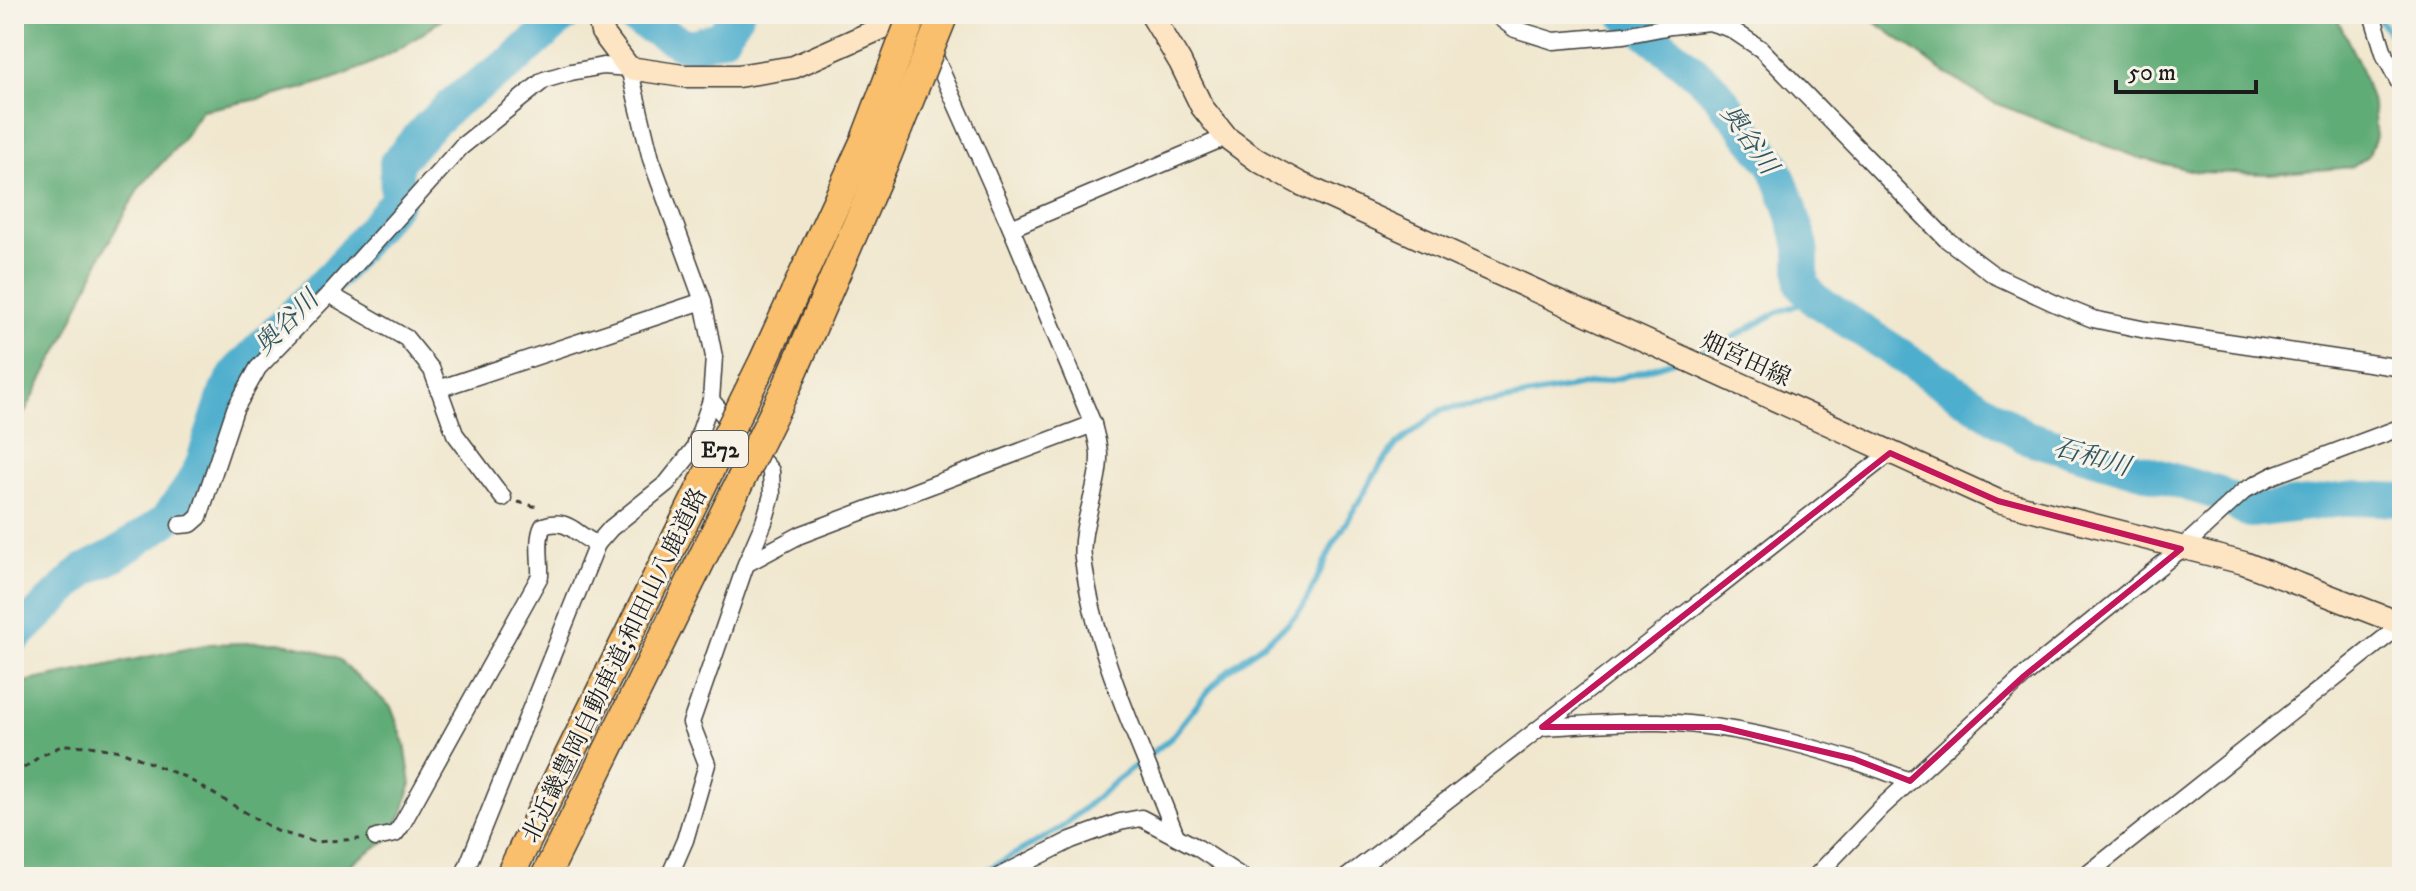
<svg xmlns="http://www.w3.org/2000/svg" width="2416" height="891" font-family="'IM FELL DW Pica','Noto Serif JP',serif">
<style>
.forest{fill:#60ac77;stroke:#3e644a;stroke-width:2}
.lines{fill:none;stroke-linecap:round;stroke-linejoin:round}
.stream{stroke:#4eaecd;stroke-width:6}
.river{stroke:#4eaecd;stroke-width:34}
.minor-casing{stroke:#3c3a37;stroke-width:19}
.secondary-casing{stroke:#3c3a37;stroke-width:25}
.path{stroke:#3c3a37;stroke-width:3;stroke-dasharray:6 6;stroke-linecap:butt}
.minor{stroke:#fff;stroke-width:16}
.secondary{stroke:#fde5c4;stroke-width:22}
.motorway-bridge-casing{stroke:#3c3a37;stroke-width:31;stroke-linecap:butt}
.motorway-bridge{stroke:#f9bf6c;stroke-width:28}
.marked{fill:none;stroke:#c2185b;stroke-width:6;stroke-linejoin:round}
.labels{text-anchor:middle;stroke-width:6;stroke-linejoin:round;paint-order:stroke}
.shield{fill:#f7f3e8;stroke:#5e5c59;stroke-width:2}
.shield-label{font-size:22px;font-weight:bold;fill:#1c1c1c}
.street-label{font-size:24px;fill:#1c1c1c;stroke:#f7f3e8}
.water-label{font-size:26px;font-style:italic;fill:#305663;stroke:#f7f3e8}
</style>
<rect width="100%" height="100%" fill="#f7f3e8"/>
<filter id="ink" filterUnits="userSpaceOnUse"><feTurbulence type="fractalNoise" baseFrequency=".0125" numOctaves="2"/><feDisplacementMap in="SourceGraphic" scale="16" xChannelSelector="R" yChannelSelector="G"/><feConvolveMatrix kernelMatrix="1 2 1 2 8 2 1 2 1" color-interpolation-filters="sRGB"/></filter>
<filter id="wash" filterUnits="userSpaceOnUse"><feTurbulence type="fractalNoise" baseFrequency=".006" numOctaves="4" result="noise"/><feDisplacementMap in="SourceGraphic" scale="32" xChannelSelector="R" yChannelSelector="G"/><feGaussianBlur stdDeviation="1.8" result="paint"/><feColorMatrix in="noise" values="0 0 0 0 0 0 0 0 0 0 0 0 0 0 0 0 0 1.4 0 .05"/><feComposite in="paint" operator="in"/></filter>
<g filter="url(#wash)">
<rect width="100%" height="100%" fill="#f0e7ce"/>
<!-- forest -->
<g class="forest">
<path d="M14,14h433c-69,62 -157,80 -245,96l-22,33 -41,45 -37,66 -38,85 -50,93z"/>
<path d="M1864,14h471l25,52 13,40 3,31 -8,19 -15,11 -83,7 -72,-2 -58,-14 -68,-25 -84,-33 -41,-26z"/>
<path d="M278,642l30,6 30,11 53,48 14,37 6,40 -8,29 -15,26 -52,35 -16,3h-306v-193l196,-40z"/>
</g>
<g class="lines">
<!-- stream -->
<g class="stream">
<path d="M2380,20l15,20 7,5"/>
<path d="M1692,355l26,-9 60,-34 36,-13"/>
<path d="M974,877l87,-49 51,-44 58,-45 39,-49 17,-18 61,-47 16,-17 30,-63 46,-77 17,-23 45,-35 64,-10 115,-22 54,-17"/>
</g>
<!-- river -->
<g class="river">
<path d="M627,14l53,29 11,3 31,-9 15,-23"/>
<path d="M1625,14l87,73 62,78 16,41 12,41v37l12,15 212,138 191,56 33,18 108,-13 44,2"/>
<path d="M14,638l69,-67 32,-16 50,-34 22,-29 14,-25 25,-76 12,-20 98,-99 61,-72 -1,-37 31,-35 29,-27 57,-40 53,-47"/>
</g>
</g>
</g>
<g filter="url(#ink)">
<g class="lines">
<defs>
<g id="minor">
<path d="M916,14l95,214 82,196c2,10 6,21 6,31 1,31 -20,72 -16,103 12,98 58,186 93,278"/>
<path d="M1495,14l20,15 39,12 70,-6 47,-9 38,-4 22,7 30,20 185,190 48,36 62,29 37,15 53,11 256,38"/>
<path d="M2372,14l13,42 17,32"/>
<path d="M1011,228l215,-91"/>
<path d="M329,294l77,44 26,32 23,64 48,64"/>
<path d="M438,389l265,-88"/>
<path d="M180,525l11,-1 8,-7 36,-108 23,-41 71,-74 132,-147 83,-67 27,-8 32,-6 26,2 22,91 52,142 11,56 -3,43 -17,49 -27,34 -56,45 -14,16 -134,333"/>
<path d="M746,564l54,-29 293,-111"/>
<path d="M1542,727c39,-2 79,-6 117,-5 82,3 175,29 251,59"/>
<path d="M376,838l19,-4 6,-8 139,-250c1,-16 -4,-36 3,-50 26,-9 32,9 54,18"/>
<path d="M669,877l16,-37 22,-76 -16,-41 55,-159 18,-42 8,-27 -1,-24 -60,-71"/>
<path d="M998,877l73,-37 49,-18 21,-4 57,30 44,29"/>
<path d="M1347,877c183,-139 362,-283 543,-424"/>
<path d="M1815,877l68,-71 141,-130 157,-127 64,-59 29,-15 128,-48"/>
<path d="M2084,877l318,-253"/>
</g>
<g id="secondary">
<path d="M598,14l4,18 27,36 54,8h55l56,-9 119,-53"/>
<path d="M1151,14l29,48 22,45 24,30 31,23 44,24 697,317 246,62 158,61"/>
</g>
</defs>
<!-- minor casing -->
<use href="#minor" class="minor-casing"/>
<!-- secondary casing -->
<use href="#secondary" class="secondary-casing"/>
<!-- path -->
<g class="path">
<path d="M518,502l23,6"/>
<path d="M14,775l25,-18 24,-12 26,1 32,5 64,26 92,54 37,11 46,-3"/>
</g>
<!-- minor -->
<use href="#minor" class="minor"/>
<!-- secondary -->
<use href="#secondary" class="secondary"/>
<defs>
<g id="motorway-bridge">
<path d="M509,877l254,-515 102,-222 48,-126"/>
<path d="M545,877l242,-491 100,-230 57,-142"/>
</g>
</defs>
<!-- motorway-bridge casing -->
<use href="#motorway-bridge" class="motorway-bridge-casing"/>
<!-- motorway-bridge -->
<use href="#motorway-bridge" class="motorway-bridge"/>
</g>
</g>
<!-- marked area -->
<path class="marked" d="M1890,453l108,48 183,48 -157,127 -114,105 -56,-22 -134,-32h-178z"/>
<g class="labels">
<!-- shield labels -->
<rect class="shield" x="692" y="431" width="56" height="36" rx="6"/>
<g class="shield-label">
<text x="720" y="457">E72</text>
</g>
<!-- street labels -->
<g class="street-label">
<text transform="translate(1746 359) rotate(25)" y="8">畑宮田線</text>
<text transform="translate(614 665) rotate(-64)" y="8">北近畿豊岡自動車道;和田山八鹿道路</text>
</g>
<!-- water labels -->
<g class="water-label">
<text transform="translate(1750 139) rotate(55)" y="9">奥谷川</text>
<text transform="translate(286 322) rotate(-45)" y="9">奥谷川</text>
<text transform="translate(2092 456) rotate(16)" y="9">石和川</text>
</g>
</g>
<!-- margin -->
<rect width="2416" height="891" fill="none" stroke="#f7f3e8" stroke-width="48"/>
<!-- scale -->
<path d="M2116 80v12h140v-12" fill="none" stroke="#1c1c1c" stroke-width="4"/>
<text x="2128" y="80" font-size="24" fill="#1c1c1c" stroke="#f7f3e8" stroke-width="6" paint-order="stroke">50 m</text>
</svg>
